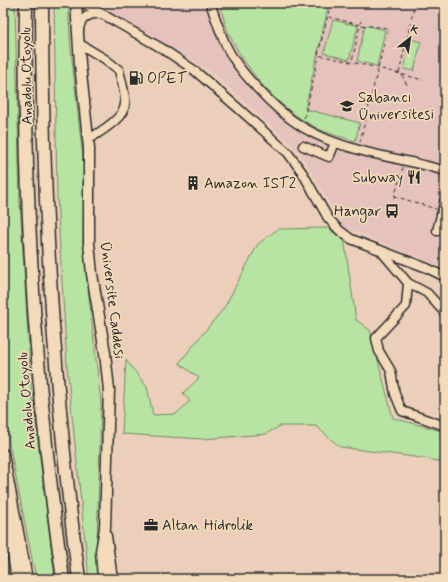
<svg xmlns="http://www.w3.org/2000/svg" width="448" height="582" font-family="Mynerve,sans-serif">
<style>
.built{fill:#e5c2bc}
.green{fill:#b7e4a2;stroke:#718866}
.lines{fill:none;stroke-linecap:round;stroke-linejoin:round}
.minor-casing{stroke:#2b2b2b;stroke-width:11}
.major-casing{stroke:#2b2b2b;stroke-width:13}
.highway-casing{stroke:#2b2b2b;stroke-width:15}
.path{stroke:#2b2b2b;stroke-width:1;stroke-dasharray:4 3;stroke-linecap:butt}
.minor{stroke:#f2daba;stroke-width:8}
.major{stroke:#f2daba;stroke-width:10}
.highway{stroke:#f2daba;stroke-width:12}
.labels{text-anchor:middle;stroke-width:3.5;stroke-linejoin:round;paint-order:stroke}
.street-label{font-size:15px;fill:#2b2b2b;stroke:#f2daba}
.poi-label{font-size:15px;fill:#2b2b2b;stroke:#f2daba;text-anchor:start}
</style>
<rect width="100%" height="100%" fill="#eccfbb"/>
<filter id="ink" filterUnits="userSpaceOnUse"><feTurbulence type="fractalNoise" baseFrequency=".025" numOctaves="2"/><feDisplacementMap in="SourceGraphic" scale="8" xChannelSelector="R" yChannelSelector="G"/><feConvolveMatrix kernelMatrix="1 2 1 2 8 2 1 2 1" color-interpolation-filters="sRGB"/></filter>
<g filter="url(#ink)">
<!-- built -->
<path class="built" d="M99,3h346v265l-101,-41 -44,-74 -12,-12 -77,-70 -112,-64z"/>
<!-- green -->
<g class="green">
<path d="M3,3h12l5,200 11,182 24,194h-19l-27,-136 -5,-73 2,-107 -3,-168z"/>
<path d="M54,3h14l3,48 13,117 -1,75 18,161 -4,138 5,37h-13l-22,-213 -10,-169z"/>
<path d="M219,3h110l-24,106 55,14 -5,18c-13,-4 -28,-7 -40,-14 -37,-19 -65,-52 -84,-89 -6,-11 -8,-24 -12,-35z"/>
<path d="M333,20l25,6 -9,34 -25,-7z"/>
<path d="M365,25l20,5 -8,36 -20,-5z"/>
<path d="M411,39l10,3 -7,29 -10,-2z"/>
<path d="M330,228l1,3 13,7 12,82 14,10 23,88 52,14v31l-16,-4 -89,-12 -24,-21h-36l-14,8 -64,5 -80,-5 4,-74 21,27 6,28 23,-1 14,-13 -7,-8 16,-15 -20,-15 45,-55 34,-64 20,-15z"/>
<path d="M3,541l5,38h-5z"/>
</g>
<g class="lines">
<defs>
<g id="minor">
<path d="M83,3l80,46 31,21 44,38 50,45 14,19 26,46 11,12 12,9 76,29 18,9"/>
<path d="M210,3c5,13 9,27 15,40 7,17 19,31 32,45 31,34 57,50 102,62 28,8 58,12 86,21"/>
<path d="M79,30c1,-13 11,-17 23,-16"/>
<path d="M78,43l27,16 14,11c2,9 7,26 6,34 -1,15 -26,28 -37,36"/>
<path d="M303,146l26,11 6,-14"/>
<path d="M437,231l8,-32"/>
<path d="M380,250l28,33 19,10 18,20"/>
<path d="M408,283l-2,23 -30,32 3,13 12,20 4,23 7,17 43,15"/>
</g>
<g id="major">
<path d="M76,3l4,61 9,84v95l3,31 13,79 4,37 -4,138 -4,23 2,28"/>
<path d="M3,454l24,125"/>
<path d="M4,488l3,31 10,60"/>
<path d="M106,536l6,43"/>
</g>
<g id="highway">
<path d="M26,3c-3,193 9,385 37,576"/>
<path d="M42,3c0,193 11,385 37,576"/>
</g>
</defs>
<!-- minor casing -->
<use href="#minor" class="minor-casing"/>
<!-- major casing -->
<use href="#major" class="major-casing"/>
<!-- highway casing -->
<use href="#highway" class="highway-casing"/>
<!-- path -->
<g class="path">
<path d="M331,3l-13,52 56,12 49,13"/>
<path d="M443,3l-1,1 3,5"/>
<path d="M329,17l31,8 -8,36"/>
<path d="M399,73l16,-70"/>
<path d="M402,75l5,10"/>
<path d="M304,118l15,-62"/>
<path d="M360,142l28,-114 -28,-3 1,-4"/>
<path d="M394,196l42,13"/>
<path d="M394,198l9,-31"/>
</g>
<!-- minor -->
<use href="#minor" class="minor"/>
<!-- major -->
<use href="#major" class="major"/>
<!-- highway -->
<use href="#highway" class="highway"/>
</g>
</g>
<!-- icons -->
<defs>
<symbol id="fuel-bare" viewBox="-9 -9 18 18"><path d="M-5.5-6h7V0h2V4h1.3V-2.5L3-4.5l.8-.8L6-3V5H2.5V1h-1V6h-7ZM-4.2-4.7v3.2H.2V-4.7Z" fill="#2b2b2b" stroke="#f2daba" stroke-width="2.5" paint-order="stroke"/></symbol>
<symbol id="university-bare" viewBox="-9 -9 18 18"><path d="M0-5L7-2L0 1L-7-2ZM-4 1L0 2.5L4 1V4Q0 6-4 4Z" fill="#2b2b2b" stroke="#f2daba" stroke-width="2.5" paint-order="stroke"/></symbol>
<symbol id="restaurant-bare" viewBox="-9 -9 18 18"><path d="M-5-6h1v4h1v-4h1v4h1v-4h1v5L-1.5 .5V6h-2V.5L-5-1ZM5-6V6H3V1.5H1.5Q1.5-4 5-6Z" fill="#2b2b2b" stroke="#f2daba" stroke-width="2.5" paint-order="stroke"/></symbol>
<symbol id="building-bare" viewBox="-9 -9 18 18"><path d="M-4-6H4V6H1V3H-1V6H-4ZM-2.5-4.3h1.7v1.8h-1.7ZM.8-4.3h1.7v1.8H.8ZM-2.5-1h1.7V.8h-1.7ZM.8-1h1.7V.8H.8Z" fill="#2b2b2b" stroke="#f2daba" stroke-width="2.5" paint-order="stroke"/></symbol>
<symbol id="bus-bare" viewBox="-9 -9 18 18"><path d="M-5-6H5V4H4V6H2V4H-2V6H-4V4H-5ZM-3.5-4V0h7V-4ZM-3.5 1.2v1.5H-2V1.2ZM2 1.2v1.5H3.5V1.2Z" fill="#2b2b2b" stroke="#f2daba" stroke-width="2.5" paint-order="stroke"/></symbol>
<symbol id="office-bare" viewBox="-9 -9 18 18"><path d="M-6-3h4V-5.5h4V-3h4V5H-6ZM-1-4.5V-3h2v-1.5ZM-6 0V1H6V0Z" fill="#2b2b2b" stroke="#f2daba" stroke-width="2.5" paint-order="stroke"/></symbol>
</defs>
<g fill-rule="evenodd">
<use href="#fuel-bare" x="126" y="68" width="20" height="20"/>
<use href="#university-bare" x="337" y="96" width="20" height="20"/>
<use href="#restaurant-bare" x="404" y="167" width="20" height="20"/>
<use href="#building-bare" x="183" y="173" width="20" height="20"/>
<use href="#bus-bare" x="382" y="201" width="20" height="20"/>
<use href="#office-bare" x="141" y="515" width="20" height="20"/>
</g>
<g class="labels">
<!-- street labels -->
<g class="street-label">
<text transform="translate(26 76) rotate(-91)" y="5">Anadolu Otoyolu</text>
<text transform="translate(113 300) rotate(83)" y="5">Üniversite Caddesi</text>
<text transform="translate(26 401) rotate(-95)" y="5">Anadolu Otoyolu</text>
</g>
<!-- poi labels -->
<g class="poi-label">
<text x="147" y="83">OPET</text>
<text x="358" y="102">Sabancı<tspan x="358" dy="17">Üniversitesi</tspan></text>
<text x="403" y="182" text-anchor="end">Subway</text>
<text x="204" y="188">Amazon IST2</text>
<text x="381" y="216" text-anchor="end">Hangar</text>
<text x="162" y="530">Altan Hidrolik</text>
</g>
</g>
<!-- margin -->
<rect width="448" height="582" fill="none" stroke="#f2daba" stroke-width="16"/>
<rect x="8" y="8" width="432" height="566" fill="none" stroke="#2b2b2b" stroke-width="1.5" filter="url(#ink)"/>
<!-- north arrow -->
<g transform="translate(410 38) rotate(30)" stroke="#f2daba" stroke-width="3" paint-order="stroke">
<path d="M0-3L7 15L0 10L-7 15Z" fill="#2b2b2b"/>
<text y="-6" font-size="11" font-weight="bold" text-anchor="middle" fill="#2b2b2b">K</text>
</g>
</svg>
